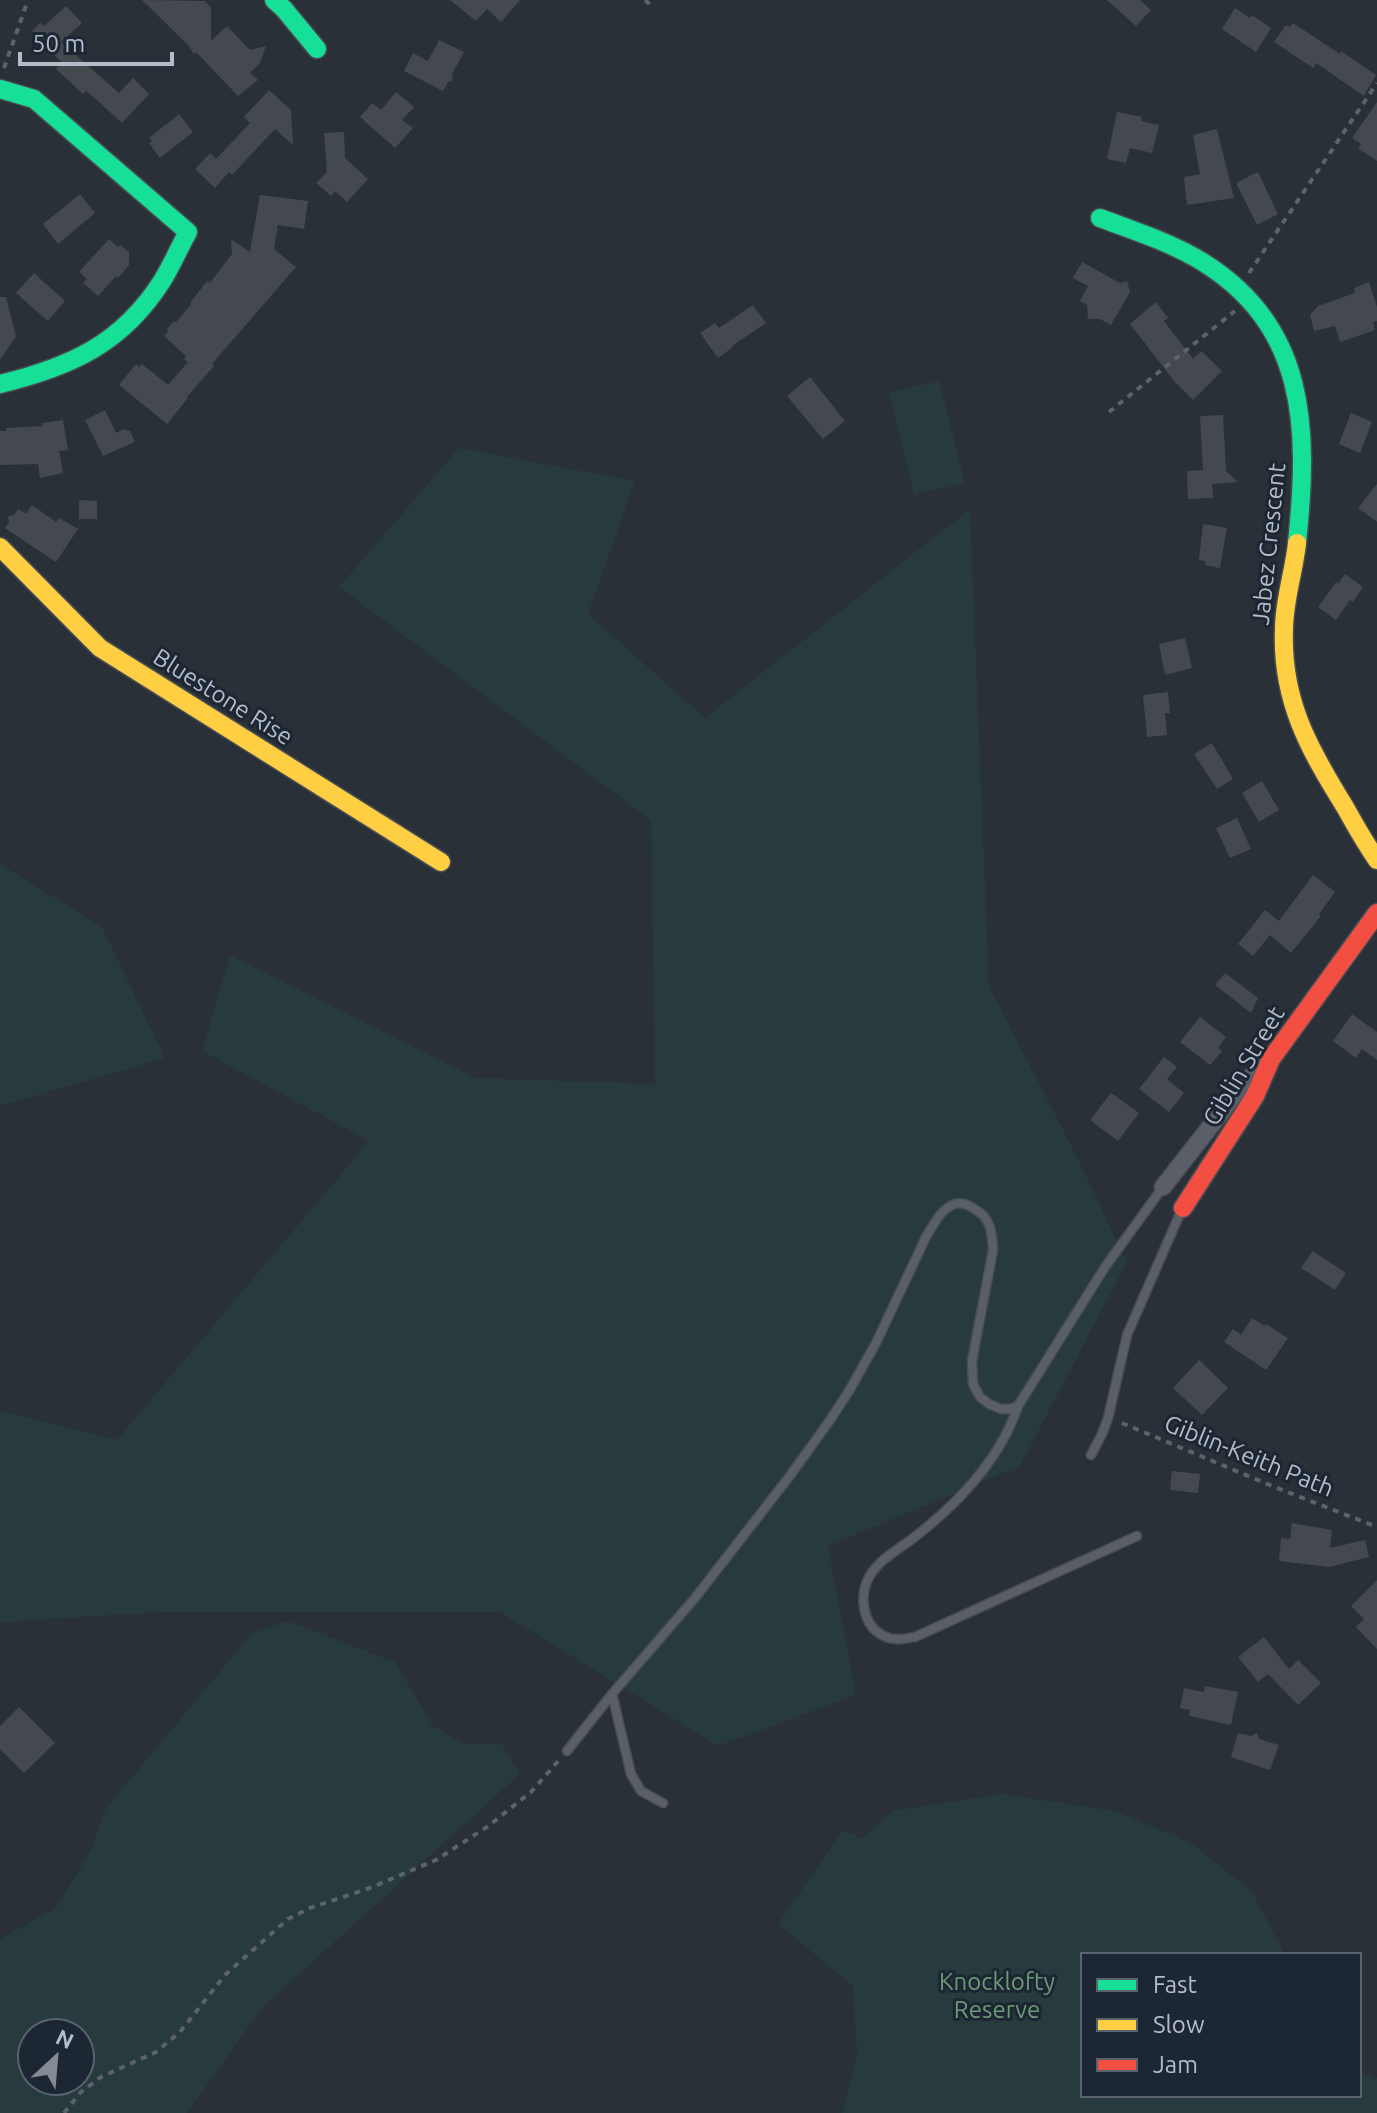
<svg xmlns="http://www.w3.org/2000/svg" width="1377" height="2113" font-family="Ubuntu,sans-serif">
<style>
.green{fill:#273a3e;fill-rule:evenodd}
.building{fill:#444950}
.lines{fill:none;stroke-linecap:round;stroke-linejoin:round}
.lane-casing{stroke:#484c53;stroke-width:11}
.street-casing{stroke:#484c53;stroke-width:19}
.fast-casing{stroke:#484c53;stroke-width:21}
.slow-casing{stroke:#484c53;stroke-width:21}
.jam-casing{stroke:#484c53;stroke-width:21}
.path{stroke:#5d636a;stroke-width:4;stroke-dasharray:6 6;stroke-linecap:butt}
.lane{stroke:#5a5e66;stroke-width:8}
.street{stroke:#5a5e66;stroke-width:16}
.fast{stroke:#16e098;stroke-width:18}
.slow{stroke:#ffcf43;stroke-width:18}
.jam{stroke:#f24e42;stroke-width:18}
.labels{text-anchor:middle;stroke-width:6;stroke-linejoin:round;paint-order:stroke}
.street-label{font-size:24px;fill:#b4bcc9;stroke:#1d2633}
.park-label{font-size:24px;fill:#6b9a76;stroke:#1d2633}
</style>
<rect width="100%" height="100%" fill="#2a3038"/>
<!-- green -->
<g class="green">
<path d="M939,381l26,102 -51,12 -25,-102z"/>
<path d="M459,448l176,33 -47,133 117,104 265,-209 19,477 85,165 53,111 -107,204 -192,80 28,149 -138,51 -218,-134h-339l-161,10v-211l117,29 252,-299 -167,-90 28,-96 246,123 179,6 -4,-264 -312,-233z"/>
<path d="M0,864l102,63 63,131 -165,48z"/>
<path d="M287,1621l108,41 38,64 32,18 36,-1 19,31 -257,233 -76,106h-187v-174l56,-31 35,-58 15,-42 145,-174zM80,2033v48h-48v-48z"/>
<path d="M1001,1794l115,17 75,32 61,48 33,64h-202v140h276v-24l18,8v34h-535l15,-59 -4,-68 -75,-62 65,-94 20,9 29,-28z"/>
</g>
<!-- building -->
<g class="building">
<path d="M142,0l63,1 6,7v33l16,-15 23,24 16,-4 -6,17 -10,10 8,7 -20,16 -42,-44 -2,2 -6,-9z"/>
<path d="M450,0h70l-19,22 -14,-13 -11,12z"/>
<path d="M1107,0h33l11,10 -15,16z"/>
<path d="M66,6l16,17 -21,19 58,51 14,-15 16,16 -27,29 -33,-30 -3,-2 -3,3 -27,-25 5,-7 -29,-31 8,-8 4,3z"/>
<path d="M1235,8l15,10 2,-3 19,13 -15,24 -34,-23z"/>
<path d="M1293,23l47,31 1,-3 35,24 -12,21 -48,-33 -3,5 -39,-26 12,-17 4,2z"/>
<path d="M439,40l25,12 -12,22 1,6 -5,2 -5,9 -39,-20 9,-18 15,8z"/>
<path d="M269,90l22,20 2,35 -18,-16 -43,46 -3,-3 -14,16 -20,-19 15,-16 6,6 34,-36 -6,-6z"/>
<path d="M396,92l18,15 -12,13 11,8 -18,20 -35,-31 12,-14 9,7z"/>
<path d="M1377,102v59l-19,-13 3,-4 -9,-6z"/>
<path d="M1117,112l25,5 -1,4 18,4 -7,28 -22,-5 -4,15 -19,-4z"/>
<path d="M179,114l14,18 -33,26 -11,-15 3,-2 -3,-3z"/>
<path d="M1217,129l17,69 -47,7 -3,-28 16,-3 -7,-39z"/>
<path d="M344,132l1,26 23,21 -21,23 -12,-11 -4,5 -15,-13 11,-11 -3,-39z"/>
<path d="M1258,172l20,42 -21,11 -21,-42z"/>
<path d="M80,194l15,19 -37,31 -15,-20z"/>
<path d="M260,195l48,6 -4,28 -26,-4 -4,24 22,18 -84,97 2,2 -27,31 1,1 -21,26 -48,-39 17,-21 3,3 3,-3 26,21 20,-23 -4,-3 2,-3 -22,-20 4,-5 -1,-2 6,-7h3l15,-18 -1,-1 17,-22 3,2 22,-29 -1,-15 19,13z"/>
<path d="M109,239l9,8 2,-2 9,7v13l-11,13 -2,-2 -18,20 -15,-13 4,-4 -8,-7z"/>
<path d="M1082,262l38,21 7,-2 3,11 -19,33 -11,-6h-12l-1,-14 -7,-4 8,-15 -15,-8z"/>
<path d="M34,273l31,28 -17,20 -32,-28z"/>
<path d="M1369,282l8,25v14l-4,1 2,8 -35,12 -5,-16 -21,5 -4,-16 8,-9 37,-13 -1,-5z"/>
<path d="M0,297h6l10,39 -16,24z"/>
<path d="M1156,302l12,16 -4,3 29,38 8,-8 21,20 -29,29 -18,-18 -45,-58z"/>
<path d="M753,305l13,18 -34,23 1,1 -15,11 -18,-25 15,-10 4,5z"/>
<path d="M810,377l35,44 -22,18 -36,-43z"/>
<path d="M105,410l11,23 8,-4 6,2 5,11 -32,14 -18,-36z"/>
<path d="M1351,413l21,9 -12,31 -21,-9z"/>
<path d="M1223,415l3,56 12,11 -26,2 1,14 -25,1 -1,-28 16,-1 -3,-54z"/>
<path d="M63,420l5,30 -9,1 4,22 -23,5 -2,-14 -38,1v-34h6v-3l37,-2 -1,-3z"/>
<path d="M1377,484v38l-19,-14z"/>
<path d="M79,500l18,1v18h-18z"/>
<path d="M32,505l24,17 3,-4 19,11 -22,33 -51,-34 4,-6 -1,-6 6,-1 4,-6 8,5z"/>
<path d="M1203,524l24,4 -7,40 -15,-3v-4l-6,-1z"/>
<path d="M1345,574l18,13 -10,15 -3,-2 -14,20 -18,-13 18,-25 2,2z"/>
<path d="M1185,638l7,30 -27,7 -6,-31z"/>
<path d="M1168,692l2,21h-5l2,22 -20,2 -4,-42z"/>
<path d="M1212,743l21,36 -16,10 -23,-35z"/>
<path d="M1262,781l17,29 -20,12 -17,-29z"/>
<path d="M1237,818l14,31 -21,9 -14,-30z"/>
<path d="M1313,875l22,17 -16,22 2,2 -30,37 -21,-18 -17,21 -15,-12 27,-34 14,11z"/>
<path d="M1225,973l33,25 -7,15 -36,-28z"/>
<path d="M1352,1014l25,18v28l-15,-11 -6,9 -23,-17z"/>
<path d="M1200,1017l26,20 -8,11 4,3 -12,14 -30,-23z"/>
<path d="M1164,1057l13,10 -10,12 17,14 -15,19 -30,-23z"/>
<path d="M1111,1093l28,20 -21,28 -28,-21z"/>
<path d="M1313,1251l33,22 -11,17 -34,-22z"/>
<path d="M1252,1318l13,8 1,-2 22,14 -22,32 -42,-28 9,-13 8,6z"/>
<path d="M1199,1360l29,28 -26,27 -29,-27z"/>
<path d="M1172,1471l28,3 -2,19 -28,-3z"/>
<path d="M1292,1523l40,7 -2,18 35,-8 4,17 -39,10 -51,-6 2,-23 9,1z"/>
<path d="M1377,1580v69l-21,-22 8,-8 -13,-13z"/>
<path d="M1264,1637l25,32 9,-9 23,23 -23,22 -30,-31 -10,8 -20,-25z"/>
<path d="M1205,1686l33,6 -7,33 -42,-9 1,-6 -10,-2 4,-20 20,4z"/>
<path d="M19,1707l36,36 -31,30 -24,-24v-23z"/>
<path d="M1238,1733l13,3 6,-3 2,6 20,6 -9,25 -39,-13z"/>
</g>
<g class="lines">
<defs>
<g id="lane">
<path d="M1018,1406c-17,52 -60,97 -102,130 -15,12 -37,23 -47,41 -10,19 -7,49 15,59 10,5 20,3 31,1l222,-101"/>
<path d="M1091,1455l11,-21 6,-16 19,-83 55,-126"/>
<path d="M612,1694l19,80 10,17 22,12"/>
<path d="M567,1751l45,-57 83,-96 94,-121 39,-54 21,-32 27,-48 50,-106c7,-11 15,-29 29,-33 6,-2 13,1 18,4 18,9 19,24 20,42l-21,111 1,23 7,13 9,7 12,5h9l8,-3 87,-139 58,-80"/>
</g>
<path id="street" d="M1163,1187l82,-105 22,-19"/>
<g id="fast">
<path d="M274,0l10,9 33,40"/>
<path d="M0,89l34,10 154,133c-9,16 -16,33 -26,49 -40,63 -92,86 -162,103"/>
<path d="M1100,218c32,12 66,23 96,40 112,65 113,170 101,285"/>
</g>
<g id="slow">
<path d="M1297,543c-3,29 -13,57 -13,86 -3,71 25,120 61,178 10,18 20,36 32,53"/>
<path d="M0,547l100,101 341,214"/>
</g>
<path id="jam" d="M1183,1208l72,-112 16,-37 106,-146"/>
</defs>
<!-- lane casing -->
<use href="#lane" class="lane-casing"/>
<!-- street casing -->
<use href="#street" class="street-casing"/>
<!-- fast casing -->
<use href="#fast" class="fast-casing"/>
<!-- slow casing -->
<use href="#slow" class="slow-casing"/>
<!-- jam casing -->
<use href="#jam" class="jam-casing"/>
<!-- path -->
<g class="path">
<path d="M645,0l8,7"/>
<path d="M4,68l24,-68"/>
<path d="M1249,273l128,-190"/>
<path d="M1109,412l126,-101"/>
<path d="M1122,1423l150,63 105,41"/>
<path d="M64,2113l17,-21 20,-15 55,-25 24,-20 45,-57 63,-56 22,-11 60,-20 66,-28 51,-33 44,-35 29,-33"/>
</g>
<!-- lane -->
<use href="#lane" class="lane"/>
<!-- street -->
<use href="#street" class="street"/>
<!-- fast -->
<use href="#fast" class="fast"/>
<!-- slow -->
<use href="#slow" class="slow"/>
<!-- jam -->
<use href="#jam" class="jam"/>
</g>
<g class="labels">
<!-- street labels -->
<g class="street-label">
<text transform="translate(1269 544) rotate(-84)" y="8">Jabez Crescent</text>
<text transform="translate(223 697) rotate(32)" y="8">Bluestone Rise</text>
<text transform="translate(1244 1066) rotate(-59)" y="8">Giblin Street</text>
<text transform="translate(1249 1456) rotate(22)" y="8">Giblin-Keith Path</text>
</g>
<!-- park labels -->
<g class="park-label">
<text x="997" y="1990">Knocklofty<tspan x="997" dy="28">Reserve</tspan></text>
</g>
</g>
<!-- legend -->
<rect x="1081" y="1953" width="280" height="144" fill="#1d2633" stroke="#59626f" stroke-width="2"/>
<rect x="1097" y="1979" width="40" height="12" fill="#16e098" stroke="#59626f" stroke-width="2"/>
<text x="1153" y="1993" font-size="24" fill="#b4bcc9">Fast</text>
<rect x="1097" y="2019" width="40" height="12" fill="#ffcf43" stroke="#59626f" stroke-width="2"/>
<text x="1153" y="2033" font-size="24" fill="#b4bcc9">Slow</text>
<rect x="1097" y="2059" width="40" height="12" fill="#f24e42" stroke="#59626f" stroke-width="2"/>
<text x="1153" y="2073" font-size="24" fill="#b4bcc9">Jam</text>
<!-- north arrow -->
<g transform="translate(56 2057) rotate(26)"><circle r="38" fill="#1d2633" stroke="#59626f" stroke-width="2"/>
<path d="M0-6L14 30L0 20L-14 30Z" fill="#848b96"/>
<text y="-12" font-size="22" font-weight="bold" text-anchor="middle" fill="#b4bcc9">N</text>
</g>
<!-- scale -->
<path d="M20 52v12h152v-12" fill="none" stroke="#b4bcc9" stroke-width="4"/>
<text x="32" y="52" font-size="24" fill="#b4bcc9" stroke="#1d2633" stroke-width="6" paint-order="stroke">50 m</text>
</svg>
